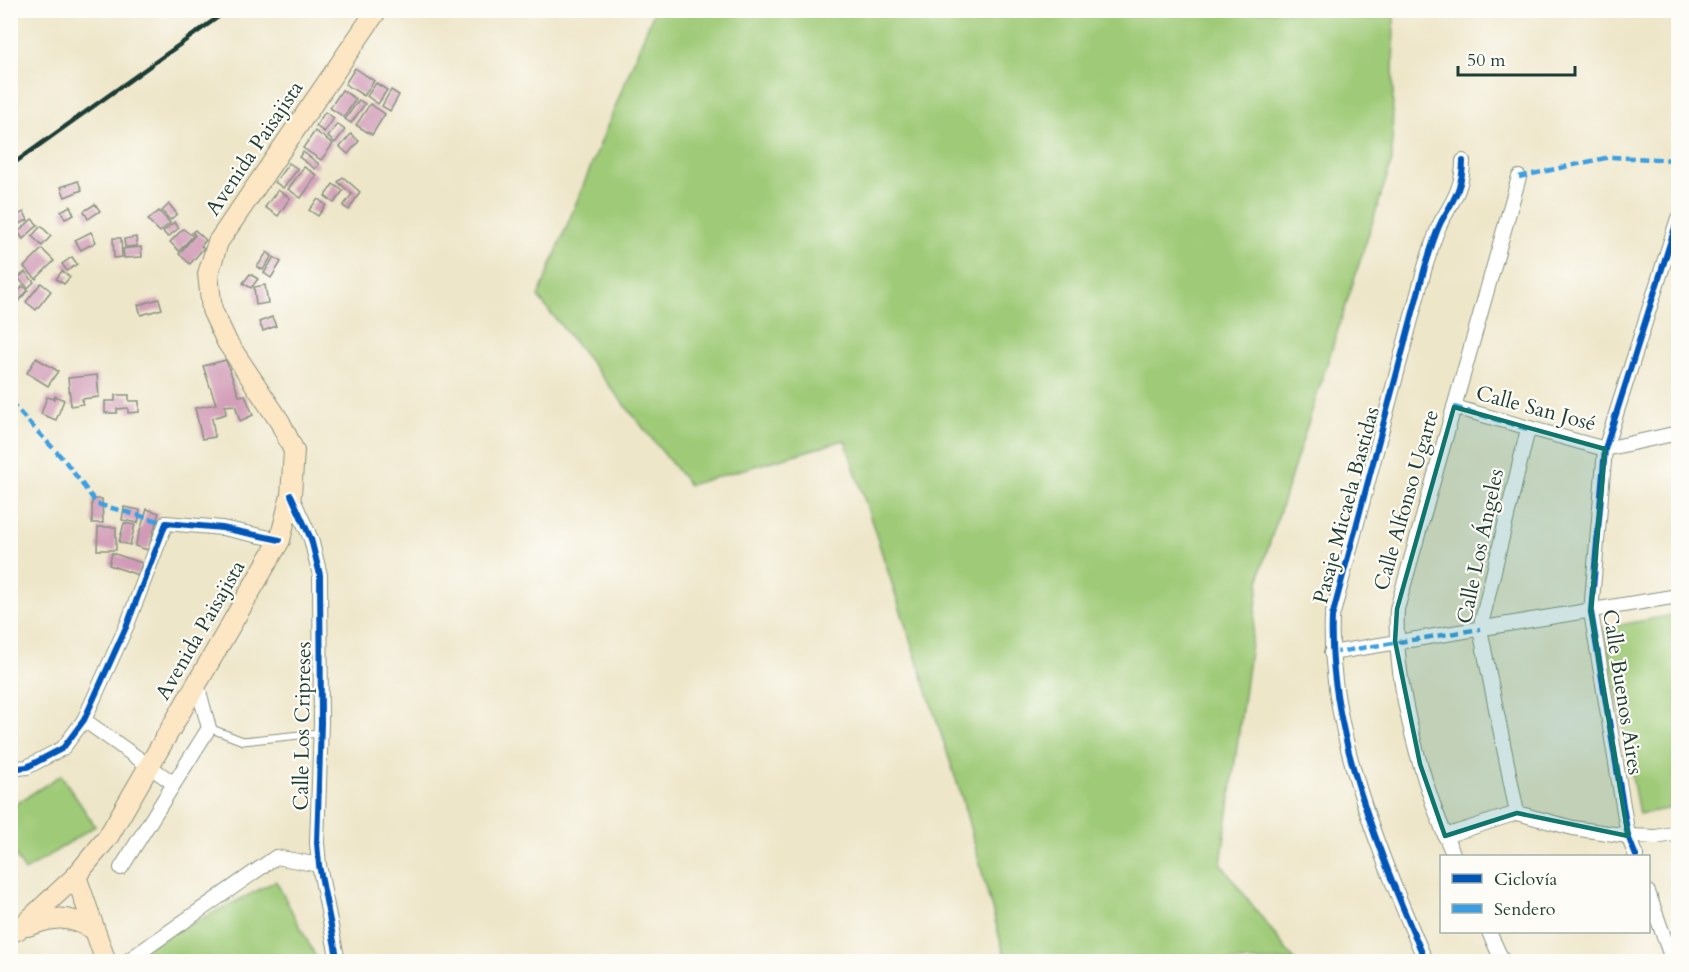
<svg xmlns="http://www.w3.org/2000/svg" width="1689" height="972" font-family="Cardo,serif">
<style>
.green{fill:#9fca77;stroke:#5f8456;stroke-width:1.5}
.building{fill:#d19bb7}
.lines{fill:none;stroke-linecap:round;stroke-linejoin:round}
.lane-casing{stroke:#86927e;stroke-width:9}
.street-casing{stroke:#86927e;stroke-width:16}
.secondary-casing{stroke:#86927e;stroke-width:22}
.lane{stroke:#fff;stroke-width:7}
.street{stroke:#fff;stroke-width:14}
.secondary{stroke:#fce6c4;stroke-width:20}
.rail{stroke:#1f3d34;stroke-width:4.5}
.quiet{stroke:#3c9ee2;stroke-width:4.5;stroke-dasharray:9 4.5;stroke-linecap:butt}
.cycleway-casing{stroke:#fdfcf7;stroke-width:10}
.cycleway{stroke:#0057b8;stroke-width:6}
.marked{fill:#0f766e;fill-opacity:0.2;stroke:#0f766e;stroke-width:4.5;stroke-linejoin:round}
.labels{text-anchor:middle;stroke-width:4.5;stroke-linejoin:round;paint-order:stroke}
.street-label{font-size:21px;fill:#1f3d34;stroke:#fdfcf7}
</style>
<rect width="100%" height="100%" fill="#fdfcf7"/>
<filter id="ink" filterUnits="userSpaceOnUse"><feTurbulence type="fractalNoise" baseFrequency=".0167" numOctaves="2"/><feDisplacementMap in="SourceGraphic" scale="12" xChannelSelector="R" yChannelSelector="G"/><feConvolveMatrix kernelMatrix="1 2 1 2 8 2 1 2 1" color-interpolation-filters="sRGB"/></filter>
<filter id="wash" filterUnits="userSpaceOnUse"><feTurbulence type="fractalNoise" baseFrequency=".008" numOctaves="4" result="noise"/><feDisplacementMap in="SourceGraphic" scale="24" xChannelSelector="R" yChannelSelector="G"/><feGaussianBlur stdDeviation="1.35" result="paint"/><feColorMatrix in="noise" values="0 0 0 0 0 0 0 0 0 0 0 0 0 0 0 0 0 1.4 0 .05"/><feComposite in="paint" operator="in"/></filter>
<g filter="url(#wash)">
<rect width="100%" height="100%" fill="#eee6c9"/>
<!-- green -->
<g class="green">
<path d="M654,11h740l-2,150 -131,409 -40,294 74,97h-289l-44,-163 -117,-358 -156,45 -151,-188z"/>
<path d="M1678,614v193l-39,7 -35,-186z"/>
<path d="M61,775l34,51 -70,45 -14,-22v-42z"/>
<path d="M276,881l42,80 -187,1 -3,-6z"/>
</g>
<g id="blocks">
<!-- building -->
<g class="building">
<path d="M355,68l19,13 -10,15 -19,-12z"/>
<path d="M376,83l11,7 -9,14 -11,-8z"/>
<path d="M342,90l14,9 -12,18 -14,-9z"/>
<path d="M391,90l8,5 -9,16 -8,-5z"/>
<path d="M359,100l6,4 -14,19 -6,-4z"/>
<path d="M370,104l15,10 -13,21 -16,-10z"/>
<path d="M325,112l9,6 -10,14 -8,-6z"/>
<path d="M337,124l8,6 -10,13 -7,-6z"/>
<path d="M315,131l18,13 -12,16 -18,-12z"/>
<path d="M351,134l8,7 -11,13 -8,-7z"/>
<path d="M303,152l16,12 -4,5 -16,-12z"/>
<path d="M289,163l9,6 -15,19 -8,-6z"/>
<path d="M304,167l13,8 -16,23 -13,-9z"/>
<path d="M343,177l17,15 -11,18 -6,-4 9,-12 -14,-12z"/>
<path d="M78,181l4,9 -17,7 -4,-10z"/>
<path d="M333,184l10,7 -9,12 -9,-7z"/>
<path d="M278,190l12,8 -12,18 -13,-9z"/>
<path d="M318,199l8,6 -8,11 -9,-6z"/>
<path d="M95,204l5,7 -12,8 -4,-8z"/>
<path d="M169,204l8,10 -7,6 -8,-9z"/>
<path d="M70,206l4,9 -9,4 -4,-8z"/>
<path d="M159,211l11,12 -10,9 -12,-12z"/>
<path d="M24,212l4,8 -12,5 -3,-8z"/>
<path d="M32,219l6,6 -15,14 -5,-7z"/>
<path d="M174,222l5,6 -11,9 -5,-5z"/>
<path d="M41,226l10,10 -9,10 -10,-10z"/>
<path d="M183,229l10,7 -14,15 -9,-9z"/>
<path d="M195,230l11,10 -5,6 3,2 -14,16 -11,-10 16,-19 -3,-2z"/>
<path d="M91,232l5,10 -15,8 -6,-10z"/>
<path d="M136,237l1,9 -12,1 -1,-8z"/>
<path d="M113,238h8l1,19 -8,1z"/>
<path d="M141,247l1,10 -18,1 -1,-9z"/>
<path d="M42,249l12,12 -18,18 -12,-12z"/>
<path d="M267,252l5,4 -9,14 -6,-3z"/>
<path d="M72,257l5,7 -10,7 -5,-7z"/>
<path d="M274,257l7,5 -10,16 -7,-5z"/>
<path d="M62,271l8,6 -6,7 -8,-5z"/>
<path d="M25,272l9,10 -6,6 -10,-10z"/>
<path d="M250,274l8,5 -7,9 -8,-5z"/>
<path d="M41,283l10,8 -15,19 -10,-8z"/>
<path d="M265,285l3,18 -12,2 -2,-18z"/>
<path d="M23,286l5,4 -9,11 -5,-4z"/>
<path d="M159,299l3,10 -21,6 -3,-10z"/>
<path d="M272,317l4,9 -13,5 -4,-9z"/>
<path d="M36,358l22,13 -10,15 -21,-13z"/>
<path d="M226,360l13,36 6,-1 8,20 -13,6 -5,-16 -10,1 1,8 -14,4 3,19 -13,2 -7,-31 21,-4 -13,-38z"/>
<path d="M97,375l2,22 -17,2 1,5 -12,2 -3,-28z"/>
<path d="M115,395h14v6h10v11l-11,1v-5l-11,1v4h-12v-12h10z"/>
<path d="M55,396l9,4 -8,20 -15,-6 6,-17 7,2z"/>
<path d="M92,499h10l1,24h-11z"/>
<path d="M124,507l16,3 -2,13 -16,-3z"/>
<path d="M147,509l12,4 -11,37 -13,-4z"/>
<path d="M124,523l11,2 -5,20 -11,-3z"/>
<path d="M98,527h18v23h-19z"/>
<path d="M112,553l30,10 -4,12 -29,-10z"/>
</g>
</g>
</g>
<g filter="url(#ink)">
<use href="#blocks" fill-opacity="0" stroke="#86927e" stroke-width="1.5"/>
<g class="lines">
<defs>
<path id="lane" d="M209,728l34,13 76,-8"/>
<g id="street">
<path d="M1454,407l151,42 73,-16"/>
<path d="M291,495l20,44 9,36 1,148 -4,120 2,22 19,97"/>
<path d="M1331,653l347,-57"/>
<path d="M84,720l89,63"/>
<path d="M10,769l17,-2 36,-19 21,-28 43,-95 39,-102 56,5 58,12"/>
<path d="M1517,813l-37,-184 48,-200"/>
<path d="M1445,836l72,-23 56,15 55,8 28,1 22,-4"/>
<path d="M1454,856c-31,-68 -61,-172 -57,-247l122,-432"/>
<path d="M1636,856l-8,-20 -37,-224 14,-163 73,-231"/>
<path d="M121,868l88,-140 -12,-44"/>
<path d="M1648,892l25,70"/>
<path d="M1489,932l14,30"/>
<path d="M126,962l150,-105 43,8"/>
<path d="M1426,962c-44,-102 -99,-233 -94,-345l93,-350c5,-14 9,-31 16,-45 12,-21 22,-35 22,-61"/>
</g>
<g id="secondary">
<path d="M76,876l30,86"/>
<path d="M28,926c26,-10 40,-11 65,3"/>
<path d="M10,933l9,-4 57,-53 32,-39 172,-297 11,-45 3,-44 -14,-29 -53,-80 -15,-32 -4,-36 10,-32 159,-232"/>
</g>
</defs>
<!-- lane casing -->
<use href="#lane" class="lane-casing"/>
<!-- street casing -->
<use href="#street" class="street-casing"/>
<!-- secondary casing -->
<use href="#secondary" class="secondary-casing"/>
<!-- lane -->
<use href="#lane" class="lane"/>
<!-- street -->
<use href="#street" class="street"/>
<!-- secondary -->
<use href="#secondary" class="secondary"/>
<!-- rail -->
<path class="rail" d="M10,166l218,-156"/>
<!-- quiet -->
<g class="quiet">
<path d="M1519,177l91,-20 68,3"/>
<path d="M10,402l55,59 32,43 69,19"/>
<path d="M1454,407l74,22"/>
<path d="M1331,653l149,-24"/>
</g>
<defs>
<g id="cycleway">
<path d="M291,495l20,44 9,36 1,148 -4,120 2,22 19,97"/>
<path d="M10,769l17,-2 36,-19 21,-28 43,-95 39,-102 56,5 58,12"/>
<path d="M1636,856l-8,-20 -37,-224 14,-163 73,-231"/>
<path d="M1426,962c-44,-102 -99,-233 -94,-345l93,-350c5,-14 9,-31 16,-45 12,-21 22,-35 22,-61"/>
</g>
</defs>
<!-- cycleway casing -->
<use href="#cycleway" class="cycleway-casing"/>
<!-- cycleway -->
<use href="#cycleway" class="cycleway"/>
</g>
</g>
<!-- marked area -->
<path class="marked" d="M1454,407l151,42 -14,163 37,224 -111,-23 -72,23 -25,-72 -25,-123 2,-32z"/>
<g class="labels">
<!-- street labels -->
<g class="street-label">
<text transform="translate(254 148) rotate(-56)" y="7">Avenida Paisajista</text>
<text transform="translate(1536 408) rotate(15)" y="7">Calle San José</text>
<text transform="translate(1406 500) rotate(-74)" y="7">Calle Alfonso Ugarte</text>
<text transform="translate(1346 505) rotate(-75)" y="7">Pasaje Micaela Bastidas</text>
<text transform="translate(1480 546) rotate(-78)" y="7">Calle Los Ángeles</text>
<text transform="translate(200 630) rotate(-60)" y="7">Avenida Paisajista</text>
<text transform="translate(1623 692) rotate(81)" y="7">Calle Buenos Aires</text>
<text transform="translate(302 726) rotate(-89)" y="7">Calle Los Cripreses</text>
</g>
</g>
<!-- margin -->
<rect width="1689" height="972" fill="none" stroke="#fdfcf7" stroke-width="36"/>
<!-- legend -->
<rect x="1440" y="855" width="210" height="78" fill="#fdfcf7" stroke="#a4b0a9" stroke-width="1.5"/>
<rect x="1452" y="874" width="30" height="9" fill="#0057b8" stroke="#a4b0a9" stroke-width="1.5"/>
<text x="1494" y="885" font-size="18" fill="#1f3d34">Ciclovía</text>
<rect x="1452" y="904" width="30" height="9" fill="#3c9ee2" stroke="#a4b0a9" stroke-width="1.5"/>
<text x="1494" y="915" font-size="18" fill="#1f3d34">Sendero</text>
<!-- scale -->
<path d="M1458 66v9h117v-9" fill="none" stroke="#1f3d34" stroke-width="3"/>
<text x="1467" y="66" font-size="18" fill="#1f3d34" stroke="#fdfcf7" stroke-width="4.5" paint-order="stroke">50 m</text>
</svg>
